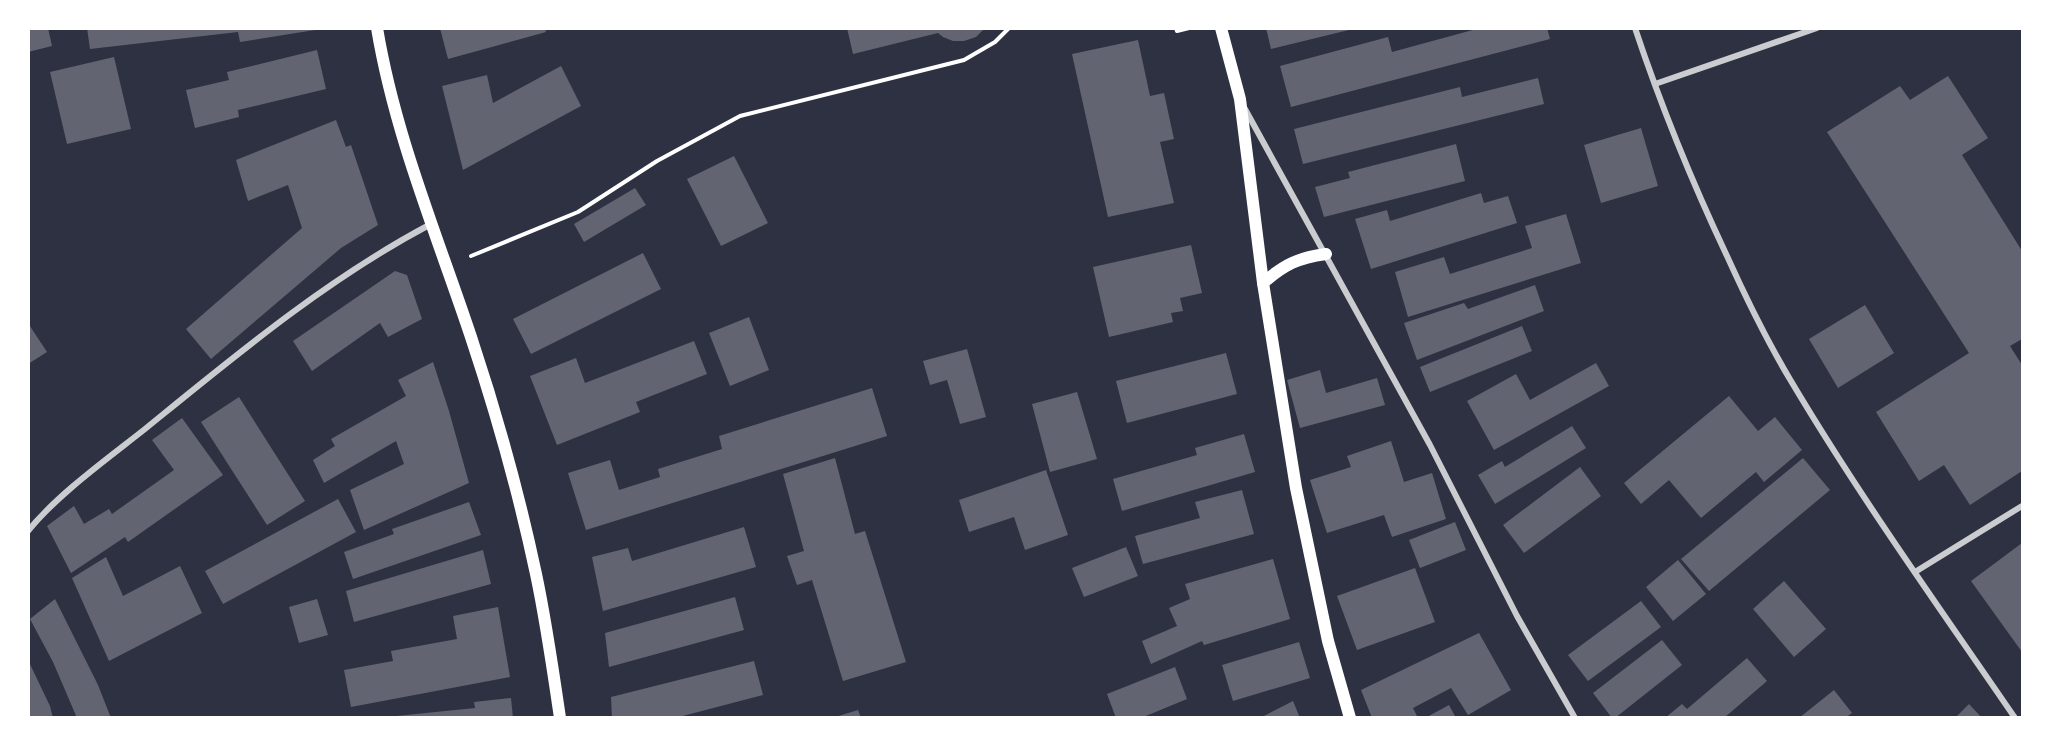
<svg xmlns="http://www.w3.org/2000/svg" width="2051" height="746" font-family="'Titillium Web',sans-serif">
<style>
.building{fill:#626471}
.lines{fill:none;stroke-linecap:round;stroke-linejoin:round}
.path{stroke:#fff;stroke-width:4}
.minor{stroke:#caccd0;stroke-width:6}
.secondary{stroke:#fff;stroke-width:12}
</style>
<rect width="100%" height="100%" fill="#2d3142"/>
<!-- building -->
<g class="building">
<path d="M28,28h20l4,18 -24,6z"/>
<path d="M87,28h228v2l-75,12 -2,-10 -148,17z"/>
<path d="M440,28h105l1,4 -98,27z"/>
<path d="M847,28h138l-9,9 -12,4h-11l-10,-4 -5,-4 -85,21z"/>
<path d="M1266,28h87v1l-82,20z"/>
<path d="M1480,28h67l3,11 -259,68 -11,-41 108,-29 4,15z"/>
<path d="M1138,40l12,56 14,-3 10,46 -14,3 14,61 -66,14 -36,-163z"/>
<path d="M317,50l9,39 -88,21 1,7 -44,11 -9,-38 43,-10 -2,-8z"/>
<path d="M114,57l17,72 -64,15 -17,-72z"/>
<path d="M561,66l20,40 -118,64 -21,-84 45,-11 6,28z"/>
<path d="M1948,76l40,62 -26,17 60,96v88l-12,7 12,19v106l-52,34 -26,-40 -25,16 -43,-69 93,-59 -142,-221 73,-46 10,14z"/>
<path d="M1538,78l6,26 -241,60 -9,-35 166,-42 2,10z"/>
<path d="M336,120l10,27 5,-2 27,80 -37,23 -130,111 -25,-30 116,-101 -14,-43 -40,16 -12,-41z"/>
<path d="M1641,128l17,58 -57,17 -17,-58z"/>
<path d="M1456,144l9,37 -141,36 -9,-30 35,-9 -2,-6z"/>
<path d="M734,156l34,67 -47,23 -34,-67z"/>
<path d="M635,188l11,17 -62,37 -10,-18z"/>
<path d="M1481,193l3,10 24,-7 9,27 -146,46 -16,-50 32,-9 3,11z"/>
<path d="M1566,214l15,49 -173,54 -13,-45 49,-15 6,17 82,-26 -7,-22z"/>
<path d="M1191,245l11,48 -22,5 3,13 -12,2 2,9 -64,15 -16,-70z"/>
<path d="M643,253l18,36 -130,65 -18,-35z"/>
<path d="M395,271l12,4 15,44 -34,18 -8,-14 -68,48 -19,-30z"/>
<path d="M1535,285l9,26 -127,49 -13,-37 60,-20 4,6z"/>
<path d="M1865,305l29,48 -56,35 -29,-49z"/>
<path d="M749,317l20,53 -39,16 -21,-53z"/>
<path d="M28,323l19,29 -19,12z"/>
<path d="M1522,326l10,25 -102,41 -10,-25z"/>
<path d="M694,341l13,33 -71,28 4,10 -83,33 -27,-69 46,-18 9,25z"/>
<path d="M967,349l19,68 -26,7 -13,-44 -17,5 -7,-24z"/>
<path d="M1226,353l11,41 -110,29 -11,-42z"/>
<path d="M433,362l16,49 20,72 -105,47 -14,-40 54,-26 -8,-23 -72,42 -11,-23 22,-14 -4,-7 75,-43 -8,-16z"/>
<path d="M1596,363l13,23 -115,64 -27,-49 49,-27 14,26z"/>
<path d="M1320,370l6,23 51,-15 8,27 -85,23 -13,-48z"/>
<path d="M872,388l15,48 -301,94 -18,-57 42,-13 9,30 41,-13 -2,-8 64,-20 -3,-13z"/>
<path d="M1077,392l20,67 -47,13 -18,-68z"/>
<path d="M1729,396l29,35 17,-14 27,33 -38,32 -8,-10 -55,46 -32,-38 -28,24 -17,-21z"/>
<path d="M239,397l66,104 -38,24 -66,-103z"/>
<path d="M182,418l41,57 -95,67 -3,-5 -54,36 -24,-47 27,-20 10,18 25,-15 3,5 62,-44 -22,-30z"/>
<path d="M1572,426l14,22 -91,56 -17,-29 24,-14 3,6z"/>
<path d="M1244,434l11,38 -133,39 -9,-32 84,-24 -2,-7z"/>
<path d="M1391,441l13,41 28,-9 14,46 -54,18 -8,-22 -57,18 -17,-53 41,-13 -4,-11z"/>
<path d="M835,458l20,76 10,-3 41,131 -63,19 -31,-101 -15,5 -10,-29 17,-5 -21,-77z"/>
<path d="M1803,458l27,32 -121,101 -28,-32z"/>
<path d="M1580,467l21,29 -77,57 -21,-28z"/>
<path d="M1046,470l22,65 -43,15 -11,-33 -45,15 -10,-32z"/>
<path d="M1242,490l12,44 -111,30 -8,-28 65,-18 -5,-16z"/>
<path d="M338,499l18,33 -133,72 -18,-33z"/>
<path d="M469,502l12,33 -128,44 -9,-27 50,-18 -2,-5z"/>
<path d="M1455,522l11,28 -46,18 -11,-28z"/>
<path d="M744,527l12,40 -153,44 -11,-54 36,-9 4,13z"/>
<path d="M2022,543v109l-51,-71z"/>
<path d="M1126,547l12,29 -54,21 -12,-29z"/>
<path d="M483,550l8,34 -137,38 -8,-31z"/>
<path d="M106,557l17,39 57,-30 22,47 -93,48 -37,-83z"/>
<path d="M1273,559l17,60 -86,26 -2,-4 -51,23 -9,-23 35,-15 -8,-18 21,-9 -5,-15z"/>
<path d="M1678,560l28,34 -33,27 -27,-34z"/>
<path d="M1415,568l20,54 -78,28 -20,-54z"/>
<path d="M1784,581l42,48 -32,28 -41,-48z"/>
<path d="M735,597l9,33 -135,37 -4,-34z"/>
<path d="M55,599l43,86 13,33h-34l-24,-56 -23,-43z"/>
<path d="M317,599l11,36 -29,8 -10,-36z"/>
<path d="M1641,601l20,26 -73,54 -20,-26z"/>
<path d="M498,607l12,70 -159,30 -7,-37 49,-9 -2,-10 66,-12 -4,-23z"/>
<path d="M1479,633l32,57 -43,25 -17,-27 -38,20 5,10h-46l-11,-28z"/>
<path d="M1662,640l20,25 -67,53h-3l-19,-25z"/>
<path d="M1299,642l11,36 -77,23 -11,-36z"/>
<path d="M1747,658l20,23 -43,37h-59l17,-14 5,5z"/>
<path d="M28,660l22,46 3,12h-25z"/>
<path d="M754,661l9,34 -88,23h-63l-1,-21z"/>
<path d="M1175,667l12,32 -46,19h-25l-9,-24z"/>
<path d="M1834,690l18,23 -7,5h-46z"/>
<path d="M511,698l2,20h-117v-2l79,-8 -1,-6z"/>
<path d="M1293,701l7,17h-40z"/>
<path d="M1969,704l13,14h-27z"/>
<path d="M1449,705l7,13h-31z"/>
<path d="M858,710l3,8h-26v-1z"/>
</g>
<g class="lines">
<!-- path -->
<g class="path">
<path d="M1176,28l1,3 12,-3"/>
<path d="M471,256l107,-44 79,-51 83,-45 224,-56 31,-18 14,-14"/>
</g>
<!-- minor -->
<g class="minor">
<path d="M1635,28c26,78 57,154 92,228 19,42 40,85 64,125 69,116 148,226 224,337"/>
<path d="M1655,84l162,-56"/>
<path d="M1245,109l185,336 87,171 58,102"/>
<path d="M28,531c30,-37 79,-72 117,-102 91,-74 182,-150 286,-205"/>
<path d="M1915,572l107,-66"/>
</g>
<!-- secondary -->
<g class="secondary">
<path d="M377,28c18,108 60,207 94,309 26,78 48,157 65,237 10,47 17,96 24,144"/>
<path d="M1221,28l19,71 23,184 33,205 32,153 22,77"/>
<path d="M1263,283c22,-19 35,-25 63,-29"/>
</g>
</g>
<!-- border -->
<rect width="2051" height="746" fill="none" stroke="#ffffff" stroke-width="60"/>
</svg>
